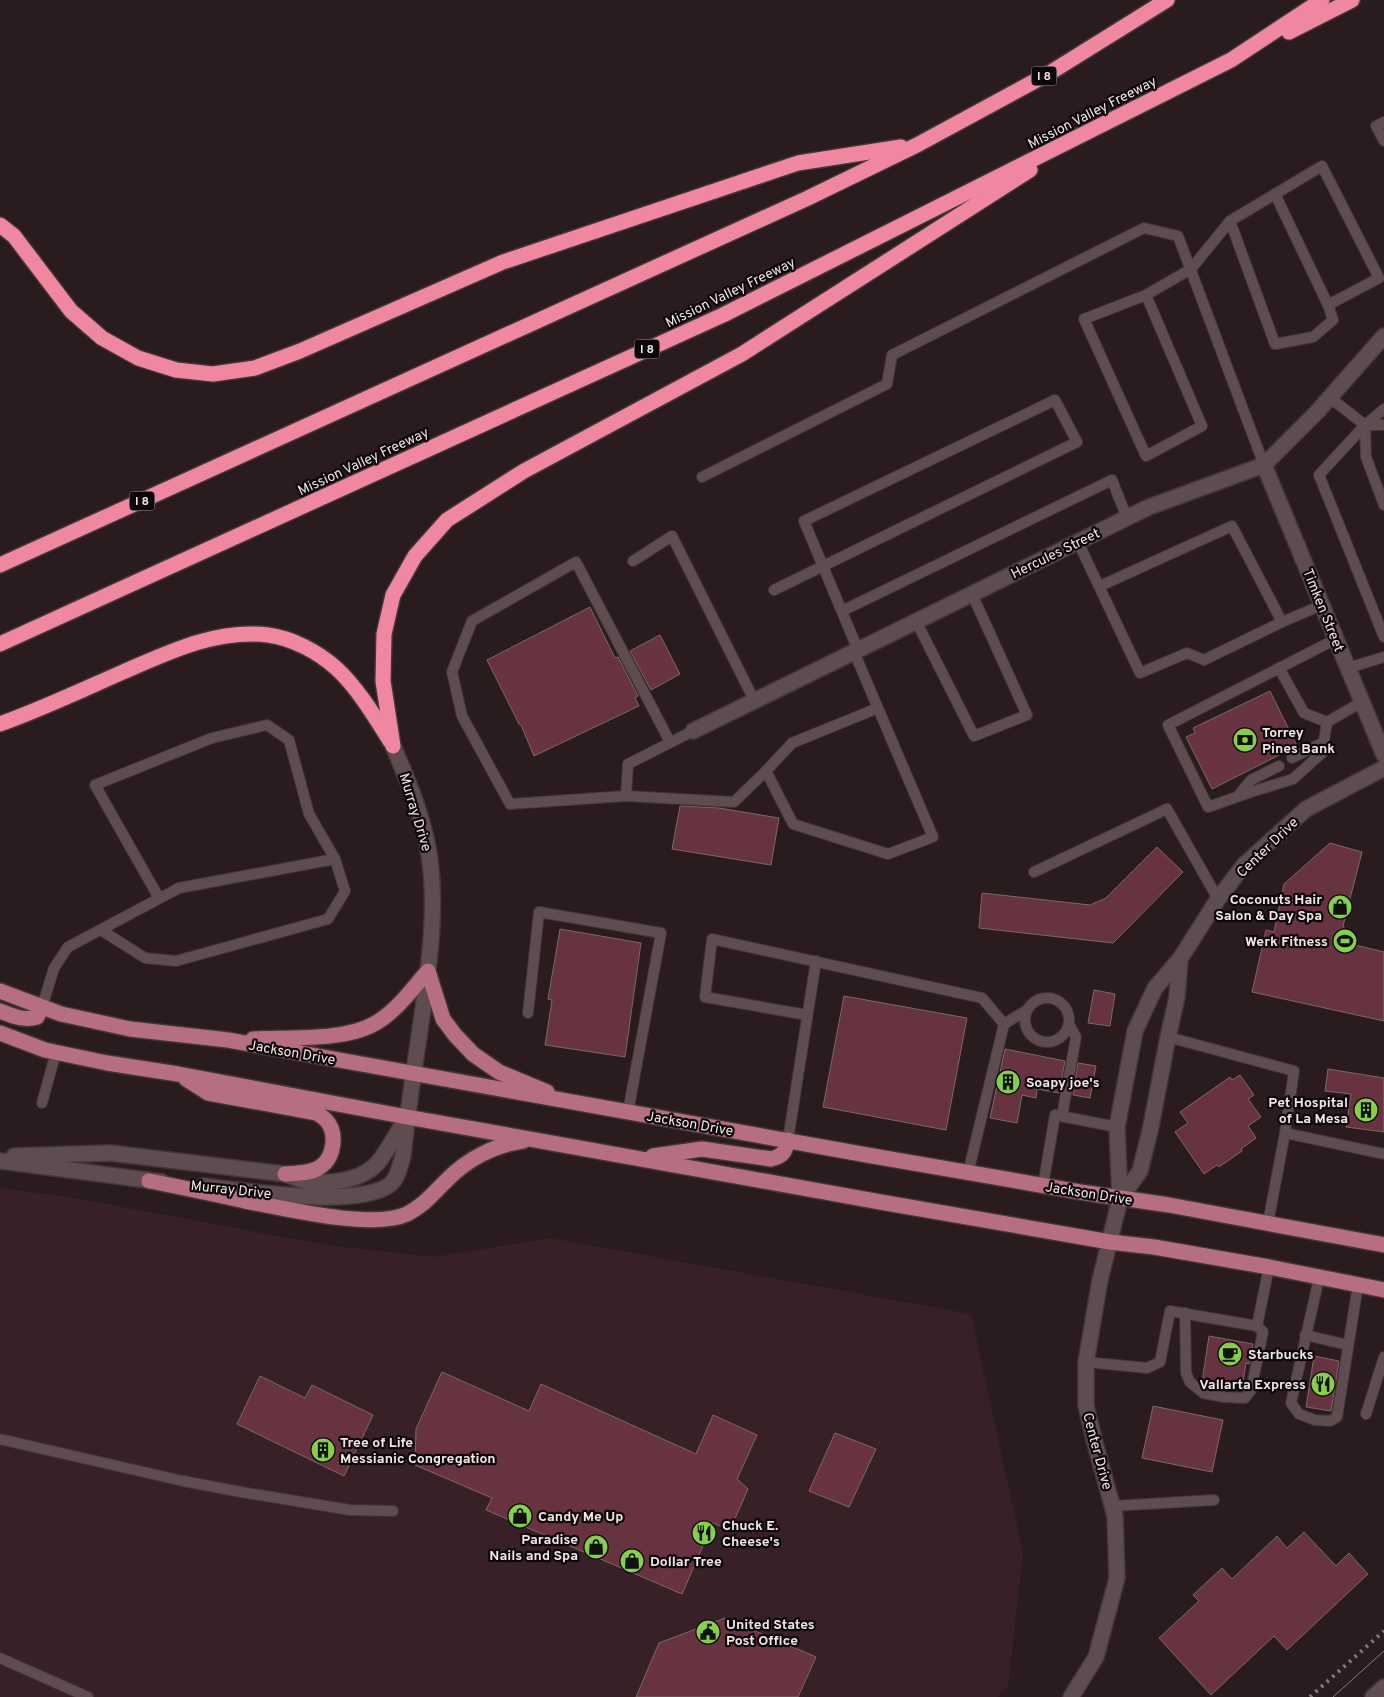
<svg xmlns="http://www.w3.org/2000/svg" width="1384" height="1697" font-family="Overpass,sans-serif">
<style>
.built{fill:#382126}
.building{fill:#683341;stroke:#7b686b}
.lines{fill:none;stroke-linecap:round;stroke-linejoin:round}
.lane-casing{stroke:#433639;stroke-width:12}
.street-casing{stroke:#433639;stroke-width:18}
.secondary-casing{stroke:#433639;stroke-width:18}
.primary-casing{stroke:#433639;stroke-width:18}
.highway-casing{stroke:#433639;stroke-width:18}
.lane{stroke:#5f4c50;stroke-width:10}
.street{stroke:#5f4c50;stroke-width:15}
.secondary{stroke:#5f4c50;stroke-width:15}
.primary{stroke:#b66f81;stroke-width:15}
.highway{stroke:#f087a1;stroke-width:15}
.tram{stroke:#877a7c;stroke-width:1}
.rail{stroke:#877a7c;stroke-width:4;stroke-dasharray:2.5 5;stroke-linecap:butt}
.labels{text-anchor:middle;stroke-width:4.5;stroke-linejoin:round;paint-order:stroke}
.shield{fill:#0e0709;stroke:#aca2a4;stroke-width:1}
.shield-label{font-size:12px;font-weight:bold;fill:#f0e5e7}
.street-label{font-size:14px;fill:#f0e5e7;stroke:#0e0709}
.poi-label{font-size:14px;font-weight:bold;fill:#f0e5e7;stroke:#0e0709;text-anchor:start}
</style>
<rect width="100%" height="100%" fill="#2a1b1e"/>
<!-- built -->
<path class="built" d="M0,1188l69,9 258,48 106,12 117,-19 421,76 52,239 -15,134 -11,10h-997z"/>
<!-- building -->
<g class="building">
<path d="M590,607l25,51 3,-1 20,39 -3,2 4,8 -105,50 -13,-31 -2,-1 -32,-64z"/>
<path d="M660,635l20,39 -29,16 -21,-39z"/>
<path d="M1270,691l27,55 -85,43 -26,-52 9,-4 -2,-5z"/>
<path d="M680,806l39,2 60,10 -8,47 -99,-16z"/>
<path d="M1330,843l32,9 -19,74 12,19 29,7v69l-132,-29 14,-62 8,2 10,-48z"/>
<path d="M1157,847l26,25 -70,71 -134,-15 3,-35 108,12 16,-7z"/>
<path d="M560,929l81,14 -16,114 -80,-12 7,-45 -4,-1z"/>
<path d="M1094,990l21,4 -5,32 -22,-3z"/>
<path d="M844,996l123,22 -21,112 -123,-23z"/>
<path d="M1005,1049l60,12 -6,32 -22,-4 -1,9 -14,-3 -5,28 -27,-5z"/>
<path d="M1078,1063l18,3 -6,32 -17,-3z"/>
<path d="M1328,1069l56,9v54l-38,-5 5,-33 -26,-3z"/>
<path d="M1240,1075l14,20 -6,4 13,18 -13,9 8,12 -15,11 1,2 -23,16 -2,-2 -13,9 -29,-42 13,-9 -8,-11 50,-35 2,3z"/>
<path d="M1209,1336l44,8 -4,20 -3,-1 -4,26 -40,-7z"/>
<path d="M1314,1356l25,5 -8,50 -25,-4z"/>
<path d="M442,1372l87,39 12,-27 155,70 17,-39 44,20 -20,44 11,10 -18,41 -17,-7 -31,71 -196,-84 6,-12 -77,-33 1,-36z"/>
<path d="M260,1376l45,22 7,-13 61,30 -29,61 -107,-52z"/>
<path d="M1153,1406l70,14 -11,52 -70,-14z"/>
<path d="M835,1433l41,16 -27,58 -40,-16z"/>
<path d="M1304,1532l32,34 13,-13 19,21 -81,76 -13,-14 -63,59 -52,-57 40,-37 -6,-6 29,-27 10,11 45,-43 10,12z"/>
<path d="M725,1618l91,39 -18,40h-162l23,-54z"/>
</g>
<g class="lines">
<defs>
<g id="lane">
<path d="M1384,122l-8,4 8,15"/>
<path d="M1230,221l45,123 38,-7 20,-17 -5,-15"/>
<path d="M1146,295l56,131 -56,30 -62,-137 62,-24 45,-26 39,-48 92,-55 57,112 -51,27 -53,-111"/>
<path d="M1329,397l36,28h19"/>
<path d="M1384,409l-19,16 -46,50 65,162"/>
<path d="M1365,425l1,32 18,48"/>
<path d="M702,477l185,-93 5,-29 252,-127 34,8 86,229"/>
<path d="M1078,542l62,131 47,-20 17,7 78,-38 -50,-96 -132,60"/>
<path d="M633,561l39,-25 82,164"/>
<path d="M774,590l303,-148 -22,-42 -251,121 54,129"/>
<path d="M842,611l270,-131 15,38"/>
<path d="M916,621l58,115 53,-21 -55,-121"/>
<path d="M1282,622l40,-17"/>
<path d="M854,652l79,185 -45,17 -95,-30 -27,-53 26,-28 86,-35"/>
<path d="M1279,668l25,45 23,9"/>
<path d="M1348,668l36,-11"/>
<path d="M1327,722l-5,31 -29,26 -42,13 -43,15 -40,-82 168,-86"/>
<path d="M1327,722l35,-20"/>
<path d="M670,742l-94,-180 -104,59 -20,51 10,44 48,88 116,-8 108,6 32,-31"/>
<path d="M1292,758l32,-16"/>
<path d="M626,796l2,-32 65,-33"/>
<path d="M1238,796l13,-16 28,-14"/>
<path d="M1034,872l133,-63 51,90"/>
<path d="M101,930l44,28 31,3 152,-42 17,-28 -10,-32 -26,-45 -20,-74 -22,-15 -55,13 -117,47 64,113"/>
<circle cx="1047" cy="1020" r="22"/>
<path d="M42,1007l12,-39 14,-21 111,-59 156,-29"/>
<path d="M528,1013l11,-101 122,21 -33,179"/>
<path d="M807,1015l-102,-18 7,-58 270,59 22,26"/>
<path d="M1168,1037l126,34 -9,62"/>
<path d="M42,1103l14,-51"/>
<path d="M1062,1116l14,-79 -7,-13"/>
<path d="M788,1140l28,-179"/>
<path d="M968,1173l36,-149 23,-14"/>
<path d="M1043,1186l12,-71 62,12"/>
<path d="M1268,1223l17,-90 99,21"/>
<path d="M1319,1278l-28,125 8,11 16,6 15,1 7,-4 21,-132"/>
<path d="M1185,1313l1,60 4,9 13,11 21,4 21,1 6,-8 12,-58 -6,-6"/>
<path d="M1305,1335l43,10"/>
<path d="M1086,1362l61,6 13,-6 10,-51 87,15 12,-59"/>
<path d="M1366,1414l18,-57"/>
<path d="M0,1439l183,42 58,11 109,18 43,1"/>
<path d="M1113,1506l101,-6"/>
<path d="M0,1658l88,39"/>
</g>
<g id="street">
<path d="M1264,465l120,290"/>
<path d="M693,731l456,-224 115,-42 53,-53 67,-76"/>
<path d="M1373,1697l11,-10"/>
</g>
<g id="secondary">
<path d="M14,1156l96,-3 175,21c8,3 18,7 26,8 23,2 54,-2 69,-22 9,-12 17,-27 25,-40"/>
<path d="M0,1161l162,21"/>
<path d="M203,1186c43,5 149,22 185,0 9,-5 12,-20 15,-30 5,-49 13,-98 20,-147 7,-51 14,-104 6,-155 -6,-38 -21,-73 -36,-108"/>
<path d="M1120,1199l20,-28 10,-40 18,-94 9,-40 3,-38"/>
<path d="M1071,1697l25,-40 21,-79 -2,-62 -20,-73 -9,-37v-44l14,-82 20,-81 -3,-72 18,-96 20,-43 25,-29 38,-60 26,-34 62,-56 78,-41"/>
</g>
<g id="primary">
<path d="M0,991l61,23 69,15 98,11 639,115 213,37 89,13 215,40"/>
<path d="M0,1011c13,5 23,10 37,6l5,-10"/>
<path d="M0,1033l45,17 62,13 71,11 229,43 479,86 224,39 44,5 115,20 115,23"/>
<path d="M253,1039c35,-2 91,2 121,-15 22,-12 38,-35 54,-53l15,48 12,16 18,19 26,18 48,20"/>
<path d="M186,1079l22,14 109,20c3,2 7,5 9,7 12,13 8,38 -6,47 -9,7 -24,6 -35,7"/>
<path d="M653,1156l49,-7 69,10c13,-3 14,-8 17,-19"/>
<path d="M149,1181c32,6 64,13 96,20 38,7 127,29 162,13 19,-10 25,-20 40,-34 20,-21 48,-35 76,-39"/>
</g>
<g id="highway">
<path d="M1289,32l63,-32"/>
<path d="M0,225l14,11 57,75 31,27 36,20 38,12 37,4 42,-6 45,-17 203,-89 295,-99 103,-16"/>
<path d="M0,565l808,-367 109,-53 131,-71 119,-74"/>
<path d="M0,644l723,-329 508,-255 91,-60"/>
<path d="M0,724c42,-15 82,-34 123,-52 46,-20 93,-43 145,-37 24,3 50,17 68,33 21,19 39,49 54,73"/>
<path d="M393,746l-10,-65 1,-47 9,-39 22,-39 32,-36 77,-49 218,-117 288,-184"/>
</g>
</defs>
<!-- lane casing -->
<use href="#lane" class="lane-casing"/>
<!-- street casing -->
<use href="#street" class="street-casing"/>
<!-- secondary casing -->
<use href="#secondary" class="secondary-casing"/>
<!-- primary casing -->
<use href="#primary" class="primary-casing"/>
<!-- highway casing -->
<use href="#highway" class="highway-casing"/>
<!-- lane -->
<use href="#lane" class="lane"/>
<!-- street -->
<use href="#street" class="street"/>
<!-- secondary -->
<use href="#secondary" class="secondary"/>
<!-- primary -->
<use href="#primary" class="primary"/>
<!-- highway -->
<use href="#highway" class="highway"/>
<!-- tram -->
<path class="tram" d="M1333,1697l51,-46"/>
<!-- rail -->
<path class="rail" d="M1310,1697l74,-66"/>
</g>
<!-- icons -->
<defs>
<symbol id="bank-disc" viewBox="-11 -11 22 22"><circle r="9.5" fill="#86cf4c" stroke="#0e0709"/><path d="M-6-4H6V4H-6ZM0-2.3a2.3 2.3 0 1 0 0 4.6a2.3 2.3 0 1 0 0-4.6Z" fill="#111"/></symbol>
<symbol id="shop-disc" viewBox="-11 -11 22 22"><circle r="9.5" fill="#86cf4c" stroke="#0e0709"/><path d="M-5-2.5h2.3a2.7 3.5 0 0 1 5.4 0H5L5.5 6h-11ZM-1.5-2.5h3a1.5 2.3 0 0 0-3 0Z" fill="#111"/></symbol>
<symbol id="stadium-disc" viewBox="-11 -11 22 22"><circle r="9.5" fill="#86cf4c" stroke="#0e0709"/><path d="M0-5a6.5 5 0 1 0 0 10a6.5 5 0 1 0 0-10ZM-3.5-1.8h7v3.6h-7Z" fill="#111"/></symbol>
<symbol id="building-disc" viewBox="-11 -11 22 22"><circle r="9.5" fill="#86cf4c" stroke="#0e0709"/><path d="M-4-6H4V6H1V3H-1V6H-4ZM-2.5-4.3h1.7v1.8h-1.7ZM.8-4.3h1.7v1.8H.8ZM-2.5-1h1.7V.8h-1.7ZM.8-1h1.7V.8H.8Z" fill="#111"/></symbol>
<symbol id="cafe-disc" viewBox="-11 -11 22 22"><circle r="9.5" fill="#86cf4c" stroke="#0e0709"/><path d="M-5.5-4.5H6V0H3Q3 3.5 0 3.5H-2.5Q-5.5 3.5-5.5 0ZM3-3.2v2h1.7v-2ZM-6 4.5H4V6H-6Z" fill="#111"/></symbol>
<symbol id="restaurant-disc" viewBox="-11 -11 22 22"><circle r="9.5" fill="#86cf4c" stroke="#0e0709"/><path d="M-5-6h1v4h1v-4h1v4h1v-4h1v5L-1.5 .5V6h-2V.5L-5-1ZM5-6V6H3V1.5H1.5Q1.5-4 5-6Z" fill="#111"/></symbol>
<symbol id="civic-disc" viewBox="-11 -11 22 22"><circle r="9.5" fill="#86cf4c" stroke="#0e0709"/><path d="M-.6-6.5H3V-4.5H.6V-3L4-1V1h2V6H-6V1h2V-1L-.6-3ZM-1.2 2.5V6h2.4V2.5Z" fill="#111"/></symbol>
</defs>
<g fill-rule="evenodd">
<use href="#bank-disc" x="1231" y="726" width="28" height="28"/>
<use href="#shop-disc" x="1326" y="893" width="28" height="28"/>
<use href="#stadium-disc" x="1331" y="927" width="28" height="28"/>
<use href="#building-disc" x="994" y="1068" width="28" height="28"/>
<use href="#building-disc" x="1352" y="1096" width="28" height="28"/>
<use href="#cafe-disc" x="1216" y="1340" width="28" height="28"/>
<use href="#restaurant-disc" x="1309" y="1370" width="28" height="28"/>
<use href="#building-disc" x="309" y="1436" width="28" height="28"/>
<use href="#shop-disc" x="506" y="1502" width="28" height="28"/>
<use href="#restaurant-disc" x="690" y="1519" width="28" height="28"/>
<use href="#shop-disc" x="582" y="1533" width="28" height="28"/>
<use href="#shop-disc" x="618" y="1547" width="28" height="28"/>
<use href="#civic-disc" x="694" y="1618" width="28" height="28"/>
</g>
<g class="labels">
<!-- shield labels -->
<g class="shield">
<rect x="1031.5" y="66.5" width="25" height="19" rx="4"/>
<rect x="634.5" y="339.5" width="25" height="19" rx="4"/>
<rect x="129.5" y="491.5" width="25" height="19" rx="4"/>
</g>
<g class="shield-label">
<text x="1044" y="80">I 8</text>
<text x="647" y="353">I 8</text>
<text x="142" y="505">I 8</text>
</g>
<!-- street labels -->
<g class="street-label">
<text transform="translate(1092 112) rotate(-27)" y="5">Mission Valley Freeway</text>
<text transform="translate(730 292) rotate(-26)" y="5">Mission Valley Freeway</text>
<text transform="translate(363 461) rotate(-25)" y="5">Mission Valley Freeway</text>
<text transform="translate(1055 553) rotate(-26)" y="5">Hercules Street</text>
<text transform="translate(1324 610) rotate(68)" y="5">Timken Street</text>
<text transform="translate(416 812) rotate(73)" y="5">Murray Drive</text>
<text transform="translate(1267 847) rotate(-44)" y="5">Center Drive</text>
<text transform="translate(292 1052) rotate(10)" y="5">Jackson Drive</text>
<text transform="translate(690 1123) rotate(10)" y="5">Jackson Drive</text>
<text transform="translate(231 1189) rotate(6)" y="5">Murray Drive</text>
<text transform="translate(1089 1193) rotate(9)" y="5">Jackson Drive</text>
<text transform="translate(1098 1451) rotate(75)" y="5">Center Drive</text>
</g>
<!-- poi labels -->
<g class="poi-label">
<text x="1262" y="737">Torrey<tspan x="1262" dy="16">Pines Bank</tspan></text>
<text x="1322" y="904" text-anchor="end">Coconuts Hair<tspan x="1322" dy="16">Salon &amp; Day Spa</tspan></text>
<text x="1328" y="946" text-anchor="end">Werk Fitness</text>
<text x="1026" y="1087">Soapy joe's</text>
<text x="1348" y="1107" text-anchor="end">Pet Hospital<tspan x="1348" dy="16">of La Mesa</tspan></text>
<text x="1248" y="1359">Starbucks</text>
<text x="1306" y="1389" text-anchor="end">Vallarta Express</text>
<text x="340" y="1447">Tree of Life<tspan x="340" dy="16">Messianic Congregation</tspan></text>
<text x="538" y="1521">Candy Me Up</text>
<text x="722" y="1530">Chuck E.<tspan x="722" dy="16">Cheese's</tspan></text>
<text x="578" y="1544" text-anchor="end">Paradise<tspan x="578" dy="16">Nails and Spa</tspan></text>
<text x="650" y="1566">Dollar Tree</text>
<text x="726" y="1629">United States<tspan x="726" dy="16">Post Office</tspan></text>
</g>
</g>
</svg>
